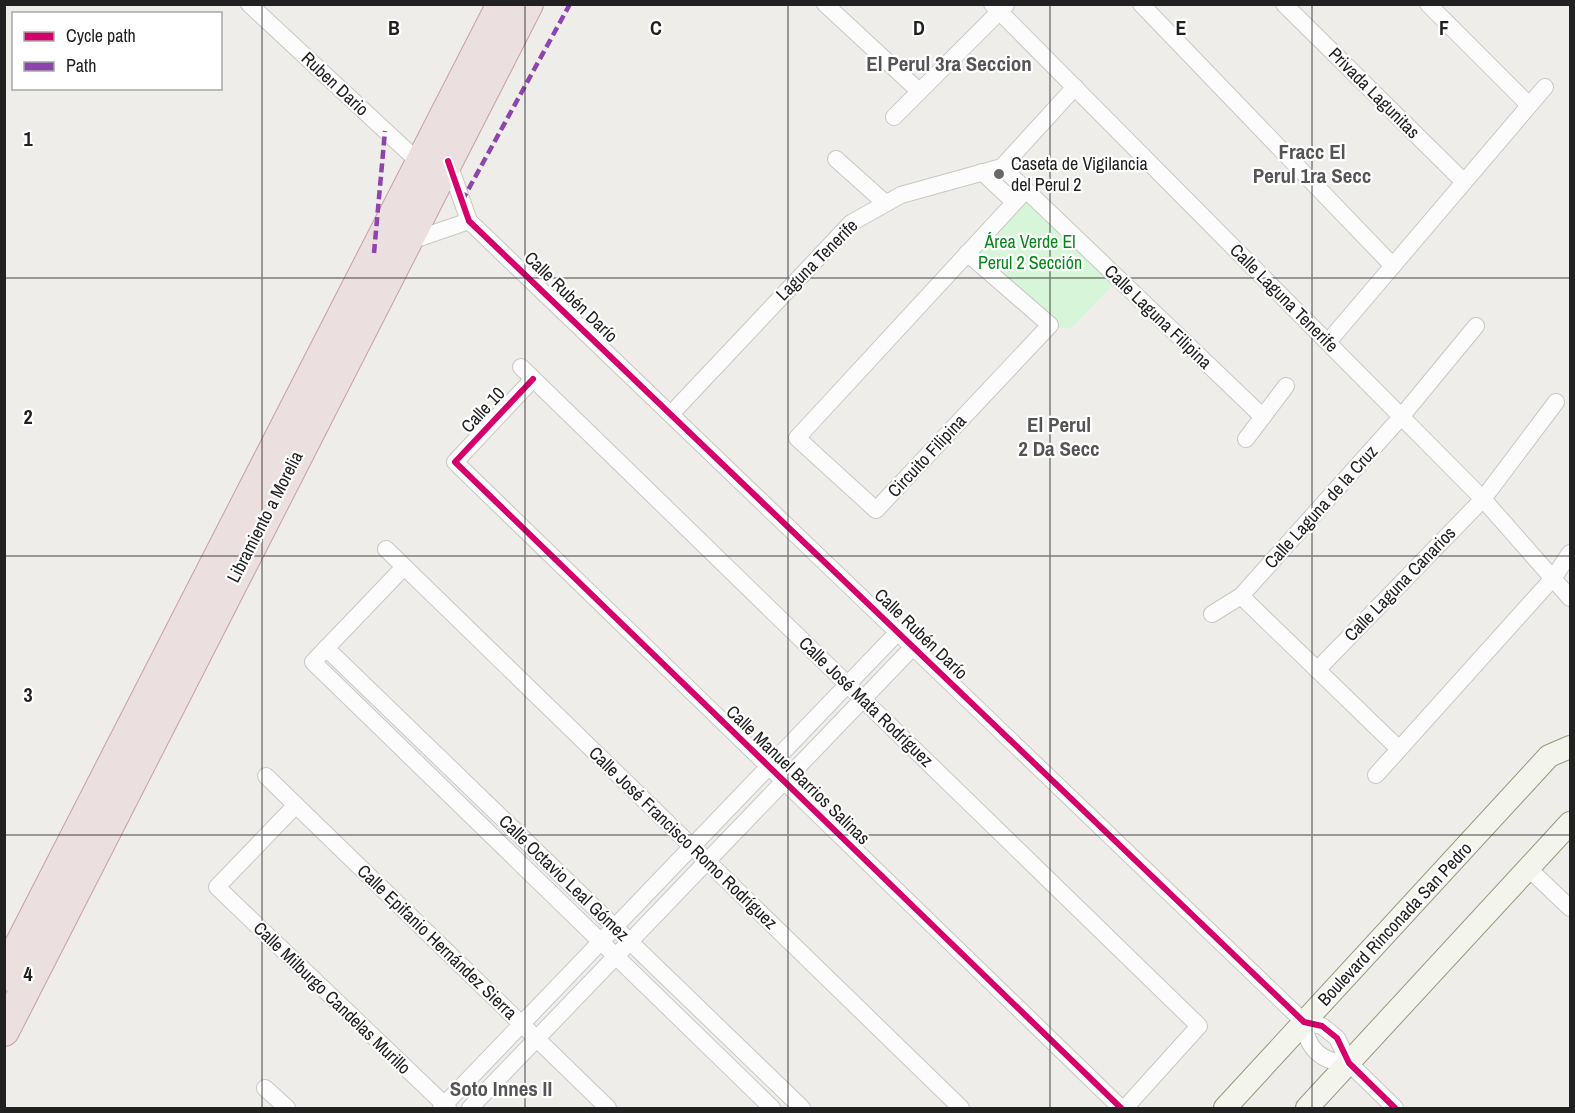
<svg xmlns="http://www.w3.org/2000/svg" width="1575" height="1113" font-family="'Archivo Narrow',sans-serif">
<style>
.park{fill:#d7f5d8}
.lines{fill:none;stroke-linecap:round;stroke-linejoin:round}
.street-casing{stroke:#c8c7c5;stroke-width:18}
.secondary-casing{stroke:#969a7f;stroke-width:24}
.highway-casing{stroke:#c69fa8;stroke-width:32}
.street{stroke:#fdfcfc;stroke-width:16}
.secondary{stroke:#f3f4ec;stroke-width:22}
.highway{stroke:#ecdfe0;stroke-width:30}
.quiet{stroke:#8e44ad;stroke-width:4.5;stroke-dasharray:9 4.5;stroke-linecap:butt}
.cycleway-casing{stroke:#fff;stroke-width:10}
.cycleway{stroke:#d6006c;stroke-width:6}
.grid{fill:none;stroke:#212121;stroke-width:1.5;stroke-opacity:0.55}
.poi-dot{fill:#696867;stroke:#fff;stroke-width:2}
.labels{text-anchor:middle;stroke-width:4.5;stroke-linejoin:round;paint-order:stroke}
.street-label{font-size:18px;fill:#212121;stroke:#fff}
.poi-label{font-size:18px;fill:#212121;stroke:#fff;text-anchor:start}
.park-label{font-size:18px;fill:#068719;stroke:#fff}
.quarter-label{font-size:21px;font-weight:bold;fill:#545454;stroke:#fff}
.grid-label{font-size:20px;text-anchor:middle;font-weight:bold;fill:#212121;stroke:#fff;stroke-width:4.5;stroke-linejoin:round;paint-order:stroke}
</style>
<rect width="100%" height="100%" fill="#efede9"/>
<!-- park -->
<path class="park" d="M1027,196l89,86 -45,46h-13l-82,-72z"/>
<g class="lines">
<defs>
<g id="street">
<path d="M249,4l172,160"/>
<path d="M825,4l94,87"/>
<path d="M992,4l491,495 87,99"/>
<path d="M1141,4l252,262"/>
<path d="M1284,4l180,178"/>
<path d="M1428,4l101,101"/>
<path d="M894,117l112,-112"/>
<path d="M836,159l48,43"/>
<path d="M448,161l21,60 835,801 18,4 15,12 12,25 46,45"/>
<path d="M1002,167l261,250"/>
<path d="M1002,167l73,-80"/>
<path d="M982,172l32,30"/>
<path d="M405,243l64,-22"/>
<path d="M967,253l83,72 -174,185 -79,-72 229,-248"/>
<path d="M1328,342l217,-255"/>
<path d="M521,367l678,659 -74,82"/>
<path d="M533,379l-78,83 666,646"/>
<path d="M671,414l180,-191 50,-28 101,-28"/>
<path d="M1246,439l40,-53"/>
<path d="M386,549l575,559"/>
<path d="M404,567l-91,95 459,446"/>
<path d="M1241,596l158,153"/>
<path d="M1212,614l29,-18 160,-179 75,-91"/>
<path d="M326,648l476,460"/>
<path d="M1317,670l166,-171 73,-97"/>
<path d="M1376,775l178,-198 16,-24"/>
<path d="M266,776l342,332"/>
<path d="M296,805l-79,82 231,221"/>
<path d="M1529,869l41,39"/>
<path d="M1304,1022c2,26 18,41 45,41"/>
<path d="M265,1088l22,20"/>
<path d="M441,1108l457,-476"/>
<path d="M470,1108l443,-461"/>
</g>
<g id="secondary">
<path d="M1225,1108l324,-352 21,-9"/>
<path d="M1307,1108l263,-285"/>
</g>
<g id="highway">
<path d="M4,976l498,-972"/>
<path d="M4,1031l524,-1027"/>
</g>
</defs>
<!-- street casing -->
<use href="#street" class="street-casing"/>
<!-- secondary casing -->
<use href="#secondary" class="secondary-casing"/>
<!-- highway casing -->
<use href="#highway" class="highway-casing"/>
<!-- street -->
<use href="#street" class="street"/>
<!-- secondary -->
<use href="#secondary" class="secondary"/>
<!-- highway -->
<use href="#highway" class="highway"/>
<!-- quiet -->
<g class="quiet">
<path d="M462,201l108,-197"/>
<path d="M374,253l11,-122"/>
</g>
<defs>
<g id="cycleway">
<path d="M448,161l21,60 835,801 18,4 15,12 12,25 46,45"/>
<path d="M533,379l-78,83 666,646"/>
</g>
</defs>
<!-- cycleway casing -->
<use href="#cycleway" class="cycleway-casing"/>
<!-- cycleway -->
<use href="#cycleway" class="cycleway"/>
</g>
<!-- grid -->
<path class="grid" d="M262,4v1104M525,4v1104M788,4v1104M1050,4v1104M1312,4v1104M4,278h1566M4,556h1566M4,835h1566"/>
<!-- markers -->
<circle class="poi-dot" cx="999" cy="174" r="6"/>
<g class="labels">
<!-- street labels -->
<g class="street-label">
<text transform="translate(335 84) rotate(43)" y="6">Ruben Dario</text>
<text transform="translate(1374 93) rotate(45)" y="6">Privada Lagunitas</text>
<text transform="translate(817 260) rotate(-45)" y="6">Laguna Tenerife</text>
<text transform="translate(571 297) rotate(44)" y="6">Calle Rubén Darío</text>
<text transform="translate(1284 298) rotate(45)" y="6">Calle Laguna Tenerife</text>
<text transform="translate(1158 317) rotate(44)" y="6">Calle Laguna Filipina</text>
<text transform="translate(483 410) rotate(-47)" y="6">Calle 10</text>
<text transform="translate(927 456) rotate(-47)" y="6">Circuito Filipina</text>
<text transform="translate(1321 507) rotate(-48)" y="6">Calle Laguna de la Cruz</text>
<text transform="translate(265 517) rotate(-63)" y="6">Libramiento a Morelia</text>
<text transform="translate(1400 584) rotate(-46)" y="6">Calle Laguna Canarios</text>
<text transform="translate(921 634) rotate(44)" y="6">Calle Rubén Darío</text>
<text transform="translate(866 702) rotate(44)" y="6">Calle José Mata Rodríguez</text>
<text transform="translate(798 775) rotate(44)" y="6">Calle Manuel Barrios Salinas</text>
<text transform="translate(683 838) rotate(44)" y="6">Calle José Francisco Romo Rodríguez</text>
<text transform="translate(564 878) rotate(44)" y="6">Calle Octavio Leal Gómez</text>
<text transform="translate(1395 924) rotate(-47)" y="6">Boulevard Rinconada San Pedro</text>
<text transform="translate(437 942) rotate(44)" y="6">Calle Epifanio Hernández Sierra</text>
<text transform="translate(332 998) rotate(44)" y="6">Calle Milburgo Candelas Murillo</text>
</g>
<!-- poi labels -->
<g class="poi-label">
<text x="1011" y="170">Caseta de Vigilancia<tspan x="1011" dy="21">del Perul 2</tspan></text>
</g>
<!-- park labels -->
<g class="park-label">
<text x="1030" y="248">Área Verde El<tspan x="1030" dy="21">Perul 2 Sección</tspan></text>
</g>
<!-- quarter labels -->
<g class="quarter-label">
<text x="949" y="71">El Perul 3ra Seccion</text>
<text x="1312" y="159">Fracc El<tspan x="1312" dy="24">Perul 1ra Secc</tspan></text>
<text x="1059" y="432">El Perul<tspan x="1059" dy="24">2 Da Secc</tspan></text>
<text x="501" y="1096">Soto Innes II</text>
</g>
</g>
<g class="grid-label">
<text x="394" y="35">B</text>
<text x="656" y="35">C</text>
<text x="919" y="35">D</text>
<text x="1181" y="35">E</text>
<text x="1444" y="35">F</text>
<text x="28" y="146">1</text>
<text x="28" y="424">2</text>
<text x="28" y="702">3</text>
<text x="28" y="981">4</text>
</g>
<!-- border -->
<rect width="1575" height="1113" fill="none" stroke="#212121" stroke-width="12"/>
<!-- legend -->
<rect x="12" y="12" width="210" height="78" fill="#ffffff" stroke="#a6a6a6" stroke-width="1.5"/>
<rect x="24" y="32" width="30" height="9" fill="#d6006c" stroke="#a6a6a6" stroke-width="1.5"/>
<text x="66" y="42" font-size="18" fill="#212121">Cycle path</text>
<rect x="24" y="62" width="30" height="9" fill="#8e44ad" stroke="#a6a6a6" stroke-width="1.5"/>
<text x="66" y="72" font-size="18" fill="#212121">Path</text>
</svg>
